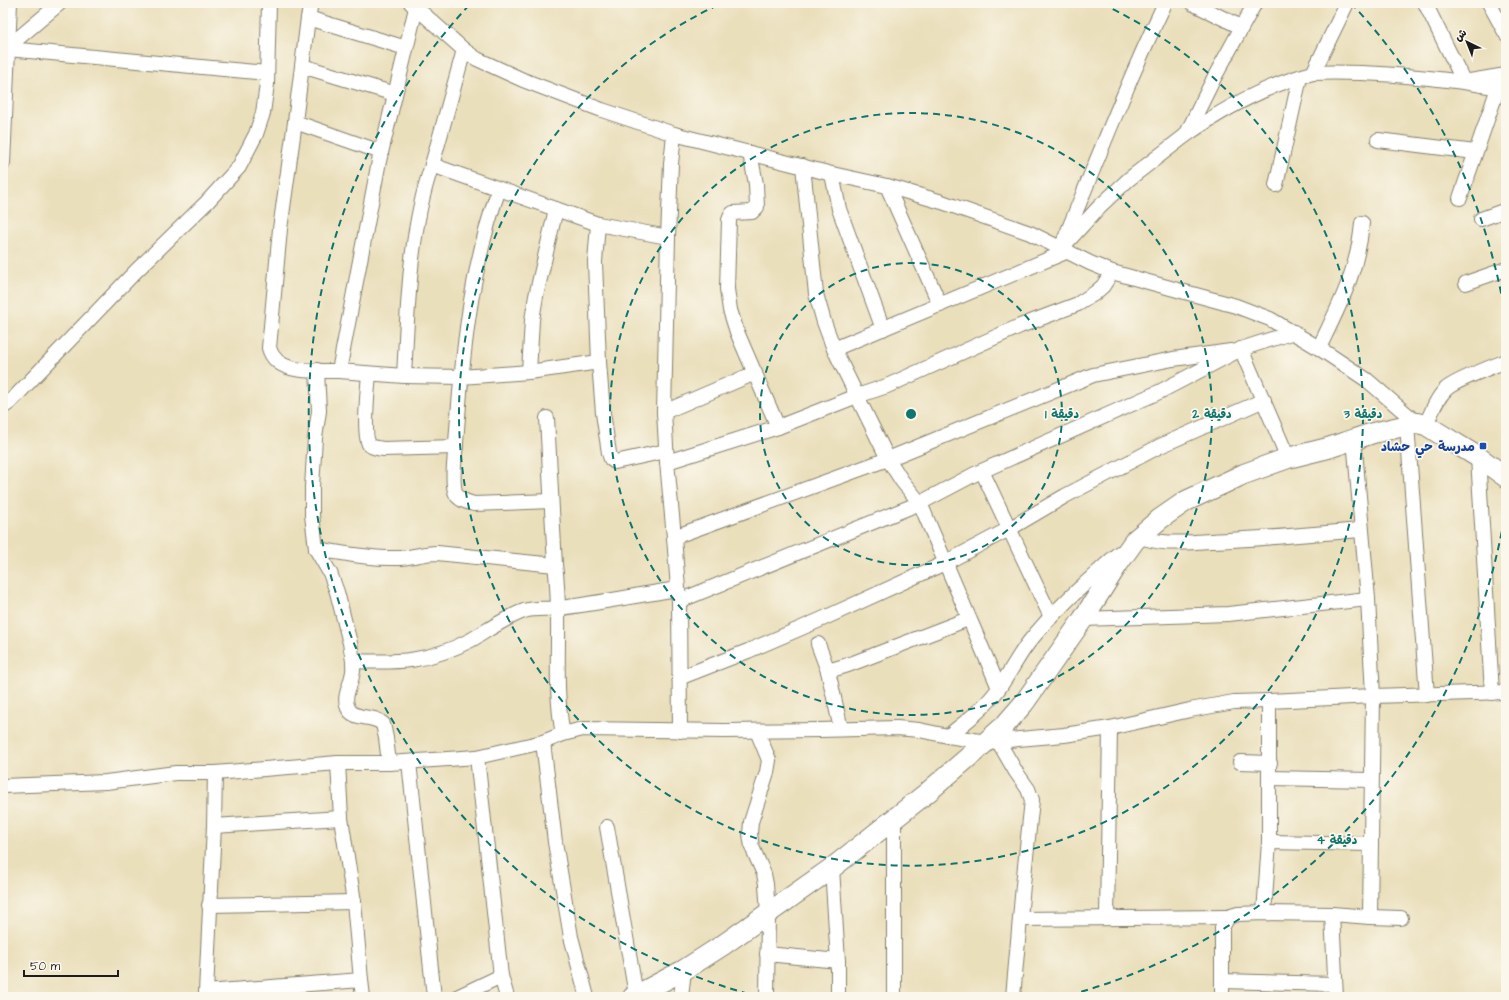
<svg xmlns="http://www.w3.org/2000/svg" width="1509" height="1000" font-family="'Architects Daughter','Playpen Sans Arabic',sans-serif">
<style>
.lines{fill:none;stroke-linecap:round;stroke-linejoin:round}
.street-casing{stroke:#837e6c;stroke-width:16}
.secondary-casing{stroke:#837e6c;stroke-width:22}
.street{stroke:#fff;stroke-width:14}
.secondary{stroke:#fff;stroke-width:20}
.ring{fill:none;stroke:#0f766e;stroke-width:2;stroke-dasharray:7 5}
.transit-dot{fill:#1a4fb4;stroke:#fbf7ec;stroke-width:1.5}
.labels{text-anchor:middle;stroke-width:3.5;stroke-linejoin:round;paint-order:stroke}
.transit-label{font-size:13px;font-weight:bold;fill:#164399;stroke:#fbf7ec;text-anchor:end}
.centre{fill:#0f766e;stroke:#fbf7ec;stroke-width:2}
.ring-label{font-size:12px;text-anchor:middle;font-weight:bold;fill:#0f766e;stroke:#fbf7ec;stroke-width:3.5;stroke-linejoin:round;paint-order:stroke}
</style>
<rect width="100%" height="100%" fill="#fbf7ec"/>
<filter id="ink" filterUnits="userSpaceOnUse"><feTurbulence type="fractalNoise" baseFrequency=".025" numOctaves="2"/><feDisplacementMap in="SourceGraphic" scale="8" xChannelSelector="R" yChannelSelector="G"/><feConvolveMatrix kernelMatrix="1 2 1 2 8 2 1 2 1" color-interpolation-filters="sRGB"/></filter>
<filter id="wash" filterUnits="userSpaceOnUse"><feTurbulence type="fractalNoise" baseFrequency=".012" numOctaves="4" result="noise"/><feDisplacementMap in="SourceGraphic" scale="16" xChannelSelector="R" yChannelSelector="G"/><feGaussianBlur stdDeviation="0.9" result="paint"/><feColorMatrix in="noise" values="0 0 0 0 0 0 0 0 0 0 0 0 0 0 0 0 0 1.4 0 .05"/><feComposite in="paint" operator="in"/></filter>
<g filter="url(#wash)">
<rect width="100%" height="100%" fill="#eadfbb"/>
</g>
<g filter="url(#ink)">
<g class="lines">
<defs>
<g id="street">
<path d="M311,3l-3,15 -13,104 -15,107 -11,119c8,28 47,22 70,23"/>
<path d="M411,3l53,47 13,9 46,21 79,30 72,24 158,40 55,12 55,16 88,31 60,30 22,9 124,34 34,13 49,29 48,32 50,43"/>
<path d="M1192,3l49,24"/>
<path d="M1255,3l-41,75 -28,57c39,-27 80,-50 127,-62l34,-70"/>
<path d="M1425,3l39,79 42,-7"/>
<path d="M1489,3l17,31"/>
<path d="M416,8l-37,153 -40,210 65,5c4,-70 5,-144 28,-211"/>
<path d="M308,18l98,30"/>
<path d="M9,46l51,-43"/>
<path d="M8,49l259,24"/>
<path d="M464,50l-32,115 166,59 -3,38 4,100 4,51 6,40 2,6 4,3 51,-11"/>
<path d="M302,66l93,28"/>
<path d="M1313,73c50,-2 101,3 151,9 14,2 28,6 42,6"/>
<path d="M295,122l86,30"/>
<path d="M674,134l-3,30 -3,73 -4,175 3,50 7,75 5,64 1,130"/>
<path d="M1378,140l97,12"/>
<path d="M750,153l6,31 1,23 -5,5 -19,1 -2,2 -2,5 -2,69 3,21 7,22 41,95"/>
<path d="M3,163l7,-160"/>
<path d="M803,166l13,128 8,28 10,27 54,110 14,22 18,22 79,185"/>
<path d="M832,174l7,35 44,120"/>
<path d="M1276,185l24,-108"/>
<path d="M887,186l53,119"/>
<path d="M499,189c-29,81 -37,169 -43,254 -1,12 -5,41 0,51 4,7 12,8 18,10l77,-3"/>
<path d="M1460,198l38,-110"/>
<path d="M1481,219l25,-9"/>
<path d="M598,224l70,13"/>
<path d="M1067,242l33,-36 29,-27 57,-44"/>
<path d="M1061,248c34,-83 66,-165 104,-245"/>
<path d="M1466,283l40,-14"/>
<path d="M1319,348c20,-42 39,-77 43,-125"/>
<path d="M834,349l234,-98"/>
<path d="M317,370l2,41 -4,27 -3,49v28l4,34 14,24 7,19 13,51 3,18c46,2 76,1 118,-21 17,-10 34,-22 53,-29 12,-4 24,-1 36,-3 39,-5 78,-13 117,-19"/>
<path d="M529,372l3,-52 4,-24 20,-87"/>
<path d="M369,374c-1,12 -6,61 0,70 3,4 9,4 14,5l73,-2"/>
<path d="M404,376l57,1 68,-5 70,-10"/>
<path d="M3,407l7,-5 126,-131 71,-69 32,-35 17,-33 7,-21 4,-29 2,-81"/>
<path d="M664,412l91,-39"/>
<path d="M547,418l8,147c8,56 -3,114 8,169"/>
<path d="M1407,424l20,271"/>
<path d="M1426,425c5,-12 10,-26 20,-36 10,-9 46,-22 60,-28"/>
<path d="M1354,439l14,160 5,97 -3,221"/>
<path d="M1478,457l14,236"/>
<path d="M1288,458l-47,-109 53,-17"/>
<path d="M667,462l111,-35 79,-31 30,-10 133,-60 58,-22 17,-11 8,-7 9,-14"/>
<path d="M982,471l69,146"/>
<path d="M1139,536c23,10 48,6 72,5 50,-2 100,-7 150,-11"/>
<path d="M674,537l214,-78 205,-84 80,-16 58,-8"/>
<path d="M316,549c27,4 54,10 81,9 13,0 26,-5 40,-5l118,12"/>
<path d="M1119,553c-31,28 -64,56 -90,89 -11,14 -19,31 -30,46 -13,19 -33,34 -51,48l38,6 78,-7 46,-7 80,-18 44,-8 35,-1 104,-5 133,-4"/>
<path d="M679,601l241,-98 55,-29 184,-82 82,-43"/>
<path d="M1083,619l145,-5 140,-15"/>
<path d="M818,644l10,27"/>
<path d="M353,661c0,5 1,10 -1,15 -2,12 -10,22 -3,34 8,11 24,4 34,14l3,14 3,25"/>
<path d="M679,678l69,-27 72,-31 125,-57 64,-34 56,-33 95,-50 104,-46"/>
<path d="M841,729l-13,-58 20,-6 120,-46"/>
<path d="M757,731l12,29 -2,12 -16,50 -1,12 2,13 12,27 2,10 2,30 -1,83"/>
<path d="M998,741l18,31 12,17 4,11 -9,85 -10,112"/>
<path d="M543,742l12,100 16,95 16,60"/>
<path d="M477,757l24,219 6,21"/>
<path d="M409,762l25,235"/>
<path d="M1240,762l30,1"/>
<path d="M338,763l3,55 13,84 7,78"/>
<path d="M1270,778l101,2"/>
<path d="M3,786l103,-4 70,-9h39"/>
<path d="M894,819v178"/>
<path d="M214,826l127,-8"/>
<path d="M607,827l29,168"/>
<path d="M1269,842l102,2"/>
<path d="M832,868l6,93v36"/>
<path d="M209,905l145,-3"/>
<path d="M1264,913l5,-71v-141"/>
<path d="M1332,914l4,83"/>
<path d="M1107,918l3,-190"/>
<path d="M1020,919l208,-2"/>
<path d="M767,954l71,7"/>
<path d="M1222,981l113,3"/>
<path d="M363,997l-2,-17 -155,12 8,-166 1,-53 123,-10h51l88,-6 66,-15 20,-8 20,-5 141,2 96,-1 77,-2 22,2 29,6"/>
<path d="M457,997l44,-21"/>
<path d="M681,997l3,-27"/>
<path d="M1222,997v-69l6,-11 10,-3 26,-1 68,1 38,3 31,1"/>
</g>
<path id="secondary" d="M633,997l51,-27 39,-25 109,-77 96,-76 58,-50 18,-16 20,-23 59,-84 35,-55 17,-24 25,-21 26,-18 58,-27 44,-16 40,-10 45,-15 44,-10 9,2 11,7 41,25 28,20"/>
</defs>
<!-- street casing -->
<use href="#street" class="street-casing"/>
<!-- secondary casing -->
<use href="#secondary" class="secondary-casing"/>
<!-- street -->
<use href="#street" class="street"/>
<!-- secondary -->
<use href="#secondary" class="secondary"/>
</g>
</g>
<!-- distance rings -->
<g class="ring">
<circle cx="911" cy="414" r="151"/>
<circle cx="911" cy="414" r="301"/>
<path d="M1102 4A452 452 0 1 1 720 4"/>
<path d="M1506 508A602 602 0 0 1 1062 997M760 997A602 602 0 0 1 471 3M1351 3A602 602 0 0 1 1506 320"/>
</g>
<!-- markers -->
<rect class="transit-dot" x="1479" y="442" width="8" height="8" rx="2"/>
<g class="labels">
<!-- transit labels -->
<g class="transit-label">
<text x="1475" y="451">مدرسة حي حشاد</text>
</g>
</g>
<circle cx="911" cy="414" r="6" class="centre"/>
<g class="ring-label">
<text x="1062" y="418">1 دقيقة</text>
<text x="1212" y="418">2 دقيقة</text>
<text x="1363" y="418">3 دقيقة</text>
<text x="1337" y="844">4 دقيقة</text>
</g>
<!-- margin -->
<rect width="1509" height="1000" fill="none" stroke="#fbf7ec" stroke-width="16"/>
<!-- north arrow -->
<g transform="translate(1467 42) rotate(317)" stroke="#fbf7ec" stroke-width="3" paint-order="stroke">
<path d="M0-3L7 15L0 10L-7 15Z" fill="#1c1c1c"/>
<text y="-6" font-size="11" font-weight="bold" text-anchor="middle" fill="#1c1c1c">ش</text>
</g>
<!-- scale -->
<path d="M24 970v6h94v-6" fill="none" stroke="#1c1c1c" stroke-width="2"/>
<text x="30" y="970" font-size="12" fill="#1c1c1c" stroke="#fbf7ec" stroke-width="3" paint-order="stroke">50 m</text>
</svg>
